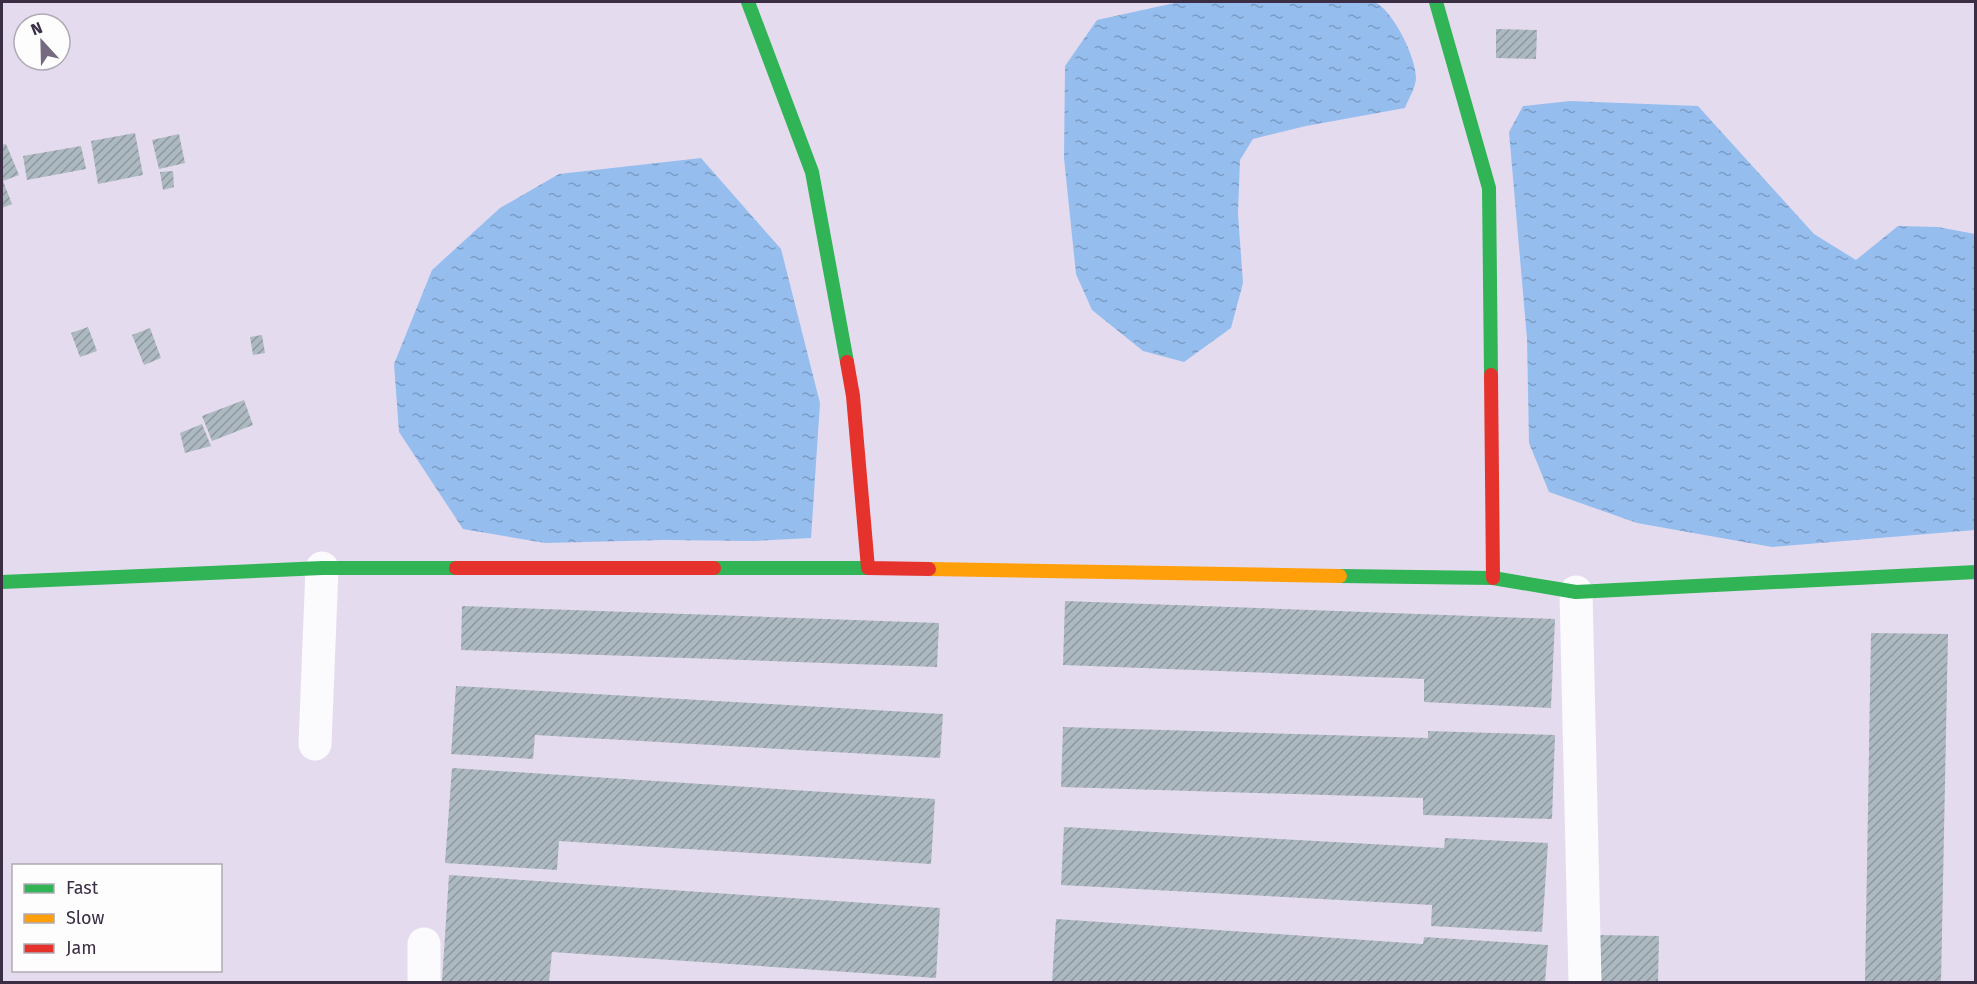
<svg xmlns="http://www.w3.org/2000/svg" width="1977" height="984" font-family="'Fira Sans',sans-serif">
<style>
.water{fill:url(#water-ripples)}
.building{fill:url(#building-hatch)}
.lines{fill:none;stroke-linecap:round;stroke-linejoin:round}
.street{stroke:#fbfafd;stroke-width:33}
.fast{stroke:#30b455;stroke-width:14}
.slow{stroke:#ff9f0a;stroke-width:14}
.jam{stroke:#e5322d;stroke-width:14}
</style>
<defs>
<pattern id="water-ripples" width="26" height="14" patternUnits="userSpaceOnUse" patternTransform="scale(1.5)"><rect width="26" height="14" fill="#95beef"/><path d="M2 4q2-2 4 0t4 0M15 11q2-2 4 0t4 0" fill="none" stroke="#7b9bc3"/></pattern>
<pattern id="building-hatch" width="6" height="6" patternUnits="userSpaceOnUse" patternTransform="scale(1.5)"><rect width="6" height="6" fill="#adb9c1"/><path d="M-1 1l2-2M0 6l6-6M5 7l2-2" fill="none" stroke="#8e979e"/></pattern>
</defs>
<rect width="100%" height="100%" fill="#e5dbef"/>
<!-- water -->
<g class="water">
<path d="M1179,2h196c18,9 41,55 41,76 0,9 -8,22 -11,30l-99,18 -53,13 -13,21 -2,54 5,69 -12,45 -47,34 -41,-11 -51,-41 -16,-36 -12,-116 1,-92 32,-46z"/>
<path d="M1570,101l128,5 116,128 42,26 42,-34 40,1 37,7v296l-203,17 -135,-24 -88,-31 -20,-49 -2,-104 -18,-207 14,-26z"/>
<path d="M701,158l80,91 39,154 -9,135 -58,3 -89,-1 -119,3 -82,-14 -64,-97 -5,-68 38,-94 68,-62 59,-34z"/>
</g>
<!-- building -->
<g class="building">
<path d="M1496,29l41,1 -1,29 -40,-1z"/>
<path d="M135,133l8,42 -45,9 -7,-43z"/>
<path d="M179,134l6,29 -26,6 -7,-29z"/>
<path d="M6,144l13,31 -16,6 9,23 -10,4v-63z"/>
<path d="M81,146l5,23 -59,11 -4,-24z"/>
<path d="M173,171l1,16 -11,3 -3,-18z"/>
<path d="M88,327l9,24 -17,6 -9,-24z"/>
<path d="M150,328l11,30 -17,7 -12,-30z"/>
<path d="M262,335l3,18 -12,2 -3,-18z"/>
<path d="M244,400l9,25 -41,16 -10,-25z"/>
<path d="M202,424l9,22 -26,7 -5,-20z"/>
<path d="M1065,601l490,18 -4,89 -127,-6v-23l-361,-14z"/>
<path d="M462,606l477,17 -2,44 -476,-17z"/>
<path d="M1871,633l77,1 -7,348h-76z"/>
<path d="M456,686l487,28 -3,44 -405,-23 -2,24 -82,-5z"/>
<path d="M1063,727l365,11v-7l127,4 -3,84 -129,-4v-17l-362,-11z"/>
<path d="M452,768l483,31 -4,65 -372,-23 -2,29 -112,-7z"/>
<path d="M1064,827l380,21 1,-10 103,5 -6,89 -111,-6 1,-21 -371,-20z"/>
<path d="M449,875l491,33 -4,70 -384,-26 -3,30 -107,-1z"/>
<path d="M1056,919l367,25 1,-7 124,8 -3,37h-493z"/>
<path d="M1596,935l63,1 -1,46h-63z"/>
</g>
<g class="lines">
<!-- street -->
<g class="street">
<path d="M1576,592l9,390"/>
<path d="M315,744l7,-176"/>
<path d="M424,944v38"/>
</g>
<!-- fast -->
<g class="fast">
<path d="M748,2l64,170 35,190"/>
<path d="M1436,2l53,186 2,187"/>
<path d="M714,568h154"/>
<path d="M1340,576l153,2 83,14 400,-20"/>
<path d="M2,582l320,-14h134"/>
</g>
<!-- slow -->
<path class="slow" d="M929,569l411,7"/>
<!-- jam -->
<g class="jam">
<path d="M847,362l6,34 15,172 61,1"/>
<path d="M1491,375l2,203"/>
<path d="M456,568h258"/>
</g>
</g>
<!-- border -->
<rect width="1977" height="984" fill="none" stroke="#3a2d44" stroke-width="6"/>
<!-- legend -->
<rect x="12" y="864" width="210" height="108" fill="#fdfdfd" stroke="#afaab3" stroke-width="1.5"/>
<rect x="24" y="884" width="30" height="9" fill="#30b455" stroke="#afaab3" stroke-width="1.5"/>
<text x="66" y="894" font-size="18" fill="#3a2d44">Fast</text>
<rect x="24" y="914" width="30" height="9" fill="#ff9f0a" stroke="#afaab3" stroke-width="1.5"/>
<text x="66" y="924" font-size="18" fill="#3a2d44">Slow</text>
<rect x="24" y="944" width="30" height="9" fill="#e5322d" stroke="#afaab3" stroke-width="1.5"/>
<text x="66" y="954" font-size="18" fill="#3a2d44">Jam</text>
<!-- north arrow -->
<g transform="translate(42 42) rotate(338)"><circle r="28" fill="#fdfdfd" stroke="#afaab3" stroke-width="1.5"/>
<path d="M0-4.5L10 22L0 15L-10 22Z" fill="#766a80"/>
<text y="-9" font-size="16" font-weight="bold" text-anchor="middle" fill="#3a2d44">N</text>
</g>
</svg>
